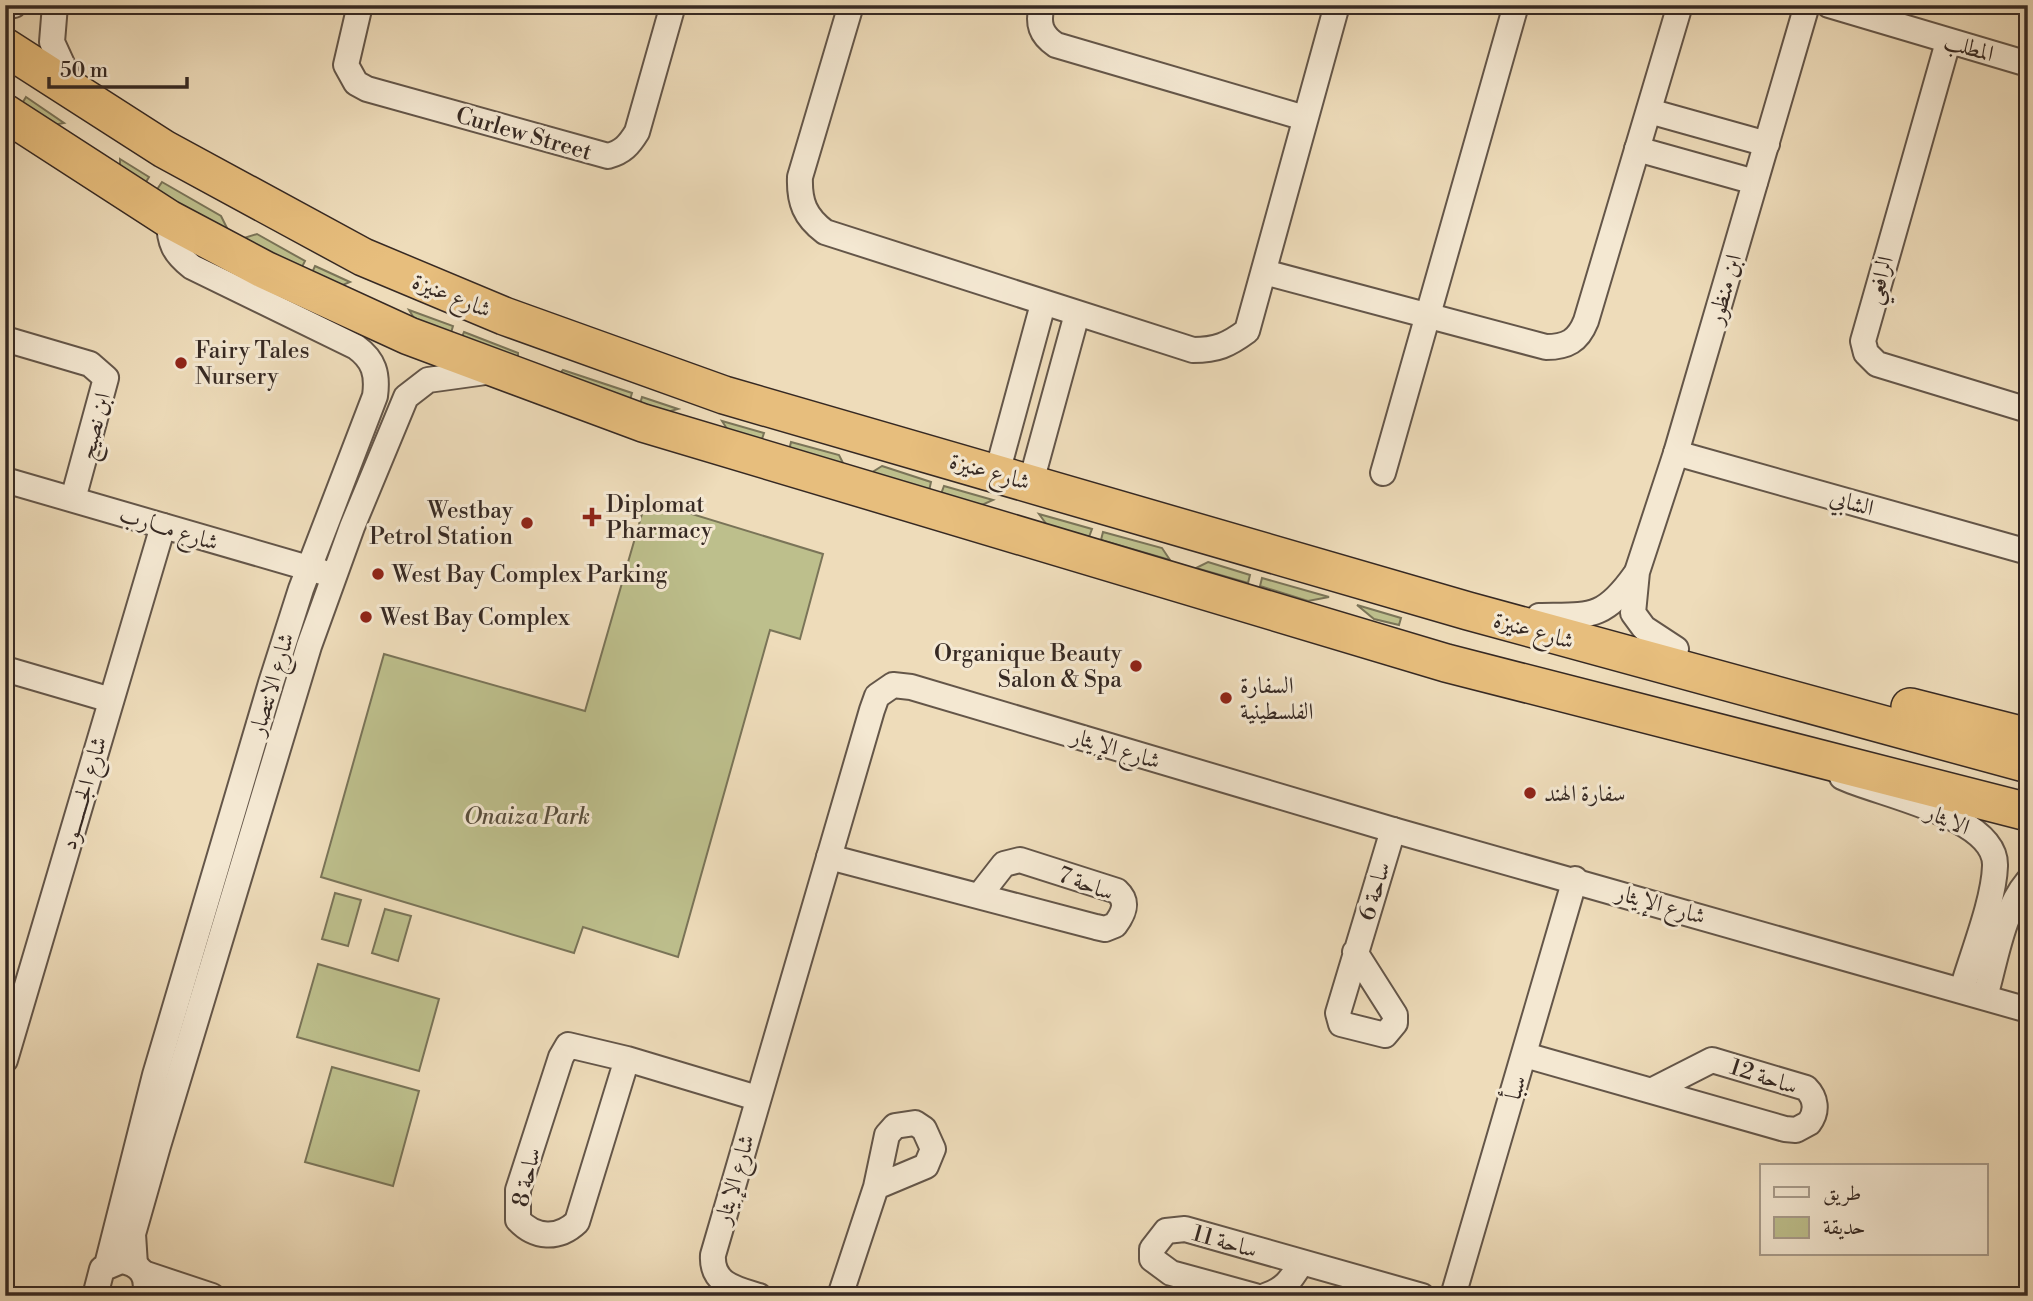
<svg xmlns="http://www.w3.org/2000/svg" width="2033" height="1301" font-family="'Libre Bodoni',Amiri,serif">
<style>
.green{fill:#bdbf8c;stroke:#7a7458;stroke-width:2}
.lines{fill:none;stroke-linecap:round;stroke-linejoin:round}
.minor-casing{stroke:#645649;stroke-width:28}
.highway-casing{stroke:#362923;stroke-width:40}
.minor{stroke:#f4e8d2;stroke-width:24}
.highway{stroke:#e7be7d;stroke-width:37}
.poi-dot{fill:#8f2418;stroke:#f4e8d2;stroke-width:2.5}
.labels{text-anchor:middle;stroke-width:6;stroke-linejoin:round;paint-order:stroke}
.street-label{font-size:23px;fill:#362923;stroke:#f4e8d2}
.poi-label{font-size:23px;fill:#362923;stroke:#f4e8d2;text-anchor:start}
.park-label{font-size:23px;font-style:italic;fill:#584e3d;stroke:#f4e8d2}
</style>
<rect width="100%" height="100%" fill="#eedcba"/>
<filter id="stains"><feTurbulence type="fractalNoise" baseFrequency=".00286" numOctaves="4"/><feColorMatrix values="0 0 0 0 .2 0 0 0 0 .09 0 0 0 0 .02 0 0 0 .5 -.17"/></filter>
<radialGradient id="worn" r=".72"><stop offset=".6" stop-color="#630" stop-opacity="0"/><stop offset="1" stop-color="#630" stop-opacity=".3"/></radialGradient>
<!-- green -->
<g class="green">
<path d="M26,97l38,26 -16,3 -28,-19z"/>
<path d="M120,159l29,18 -5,8 -24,-15z"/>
<path d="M162,182l59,34 8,16 -73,-41z"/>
<path d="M257,234l48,27 -4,8 -57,-31z"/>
<path d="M315,266l35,16 -12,5 -27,-12z"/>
<path d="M409,310l44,16 -3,10 -33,-13z"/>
<path d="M464,332l54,21v11l-58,-22z"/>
<path d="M563,370l69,23 -3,10 -73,-26z"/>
<path d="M642,397l36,12 -18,5 -21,-7z"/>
<path d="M722,421l42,12 -3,9 -32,-10z"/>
<path d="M791,442l48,13 5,10 -55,-15z"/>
<path d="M882,466l49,16 -2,9 -58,-18z"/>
<path d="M944,486l49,14 -11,5 -41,-11z"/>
<path d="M646,500l177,54 -23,85 -30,-9 -92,327 -95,-30 -9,26 -253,-76 63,-223 201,57z"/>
<path d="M1039,514l53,15 -3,8 -42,-12z"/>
<path d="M1103,532l59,16 8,12 -69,-20z"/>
<path d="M1208,562l42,13 -2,8 -52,-15z"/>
<path d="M1262,578l67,19 -21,4 -48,-15z"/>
<path d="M1357,605l44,13 -2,7 -25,-6z"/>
<path d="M335,893l26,7 -13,46 -26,-7z"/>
<path d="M385,909l26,7 -13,45 -26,-8z"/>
<path d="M318,964l121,35 -20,72 -122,-34z"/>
<path d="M332,1067l87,24 -26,95 -88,-24z"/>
</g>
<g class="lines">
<defs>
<g id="minor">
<path d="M55,5l-3,37 22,48"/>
<path d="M360,5l-14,60 10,18 11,6 241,67c15,-4 21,-11 29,-24l36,-127"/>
<path d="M851,5l-51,172c-1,25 5,40 25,55l368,118c24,0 35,-5 54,-19l90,-326"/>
<path d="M1042,5c-5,19 -1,30 14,40l249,73"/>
<path d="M1829,5l199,59"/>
<path d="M5,6l9,-1"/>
<path d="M1948,42l-85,299 3,12 11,11 151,46"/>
<path d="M1649,111l118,33"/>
<path d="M1637,149l118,33"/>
<path d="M1264,272l282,75c21,0 32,-6 40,-26l94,-316"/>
<path d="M5,339l85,25 16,14 -33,121"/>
<path d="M1676,453l352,99"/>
<path d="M997,473l46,-169"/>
<path d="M1383,473l133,-468"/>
<path d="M5,480l317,92"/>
<path d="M1031,482l46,-168"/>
<path d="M1539,616c51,-1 64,4 96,-41"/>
<path d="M1676,649l-32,-21 -11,-15 4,-41 39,-119 131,-448"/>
<path d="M5,669l106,31"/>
<path d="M1842,777c38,18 155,39 153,89 -1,35 -23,89 -33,124"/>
<path d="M829,857l267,70 9,2 10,-4c9,-12 14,-23 2,-34l-97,-31 -16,4 -25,32"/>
<path d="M1355,952l40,63v8l-10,12 -44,-11 -3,-11 55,-183"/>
<path d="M1985,997c11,-38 17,-85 43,-116"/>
<path d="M1525,1055l260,74 11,1 13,-7c9,-12 7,-25 -3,-35l-94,-28 -59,30"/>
<path d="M627,1059l-50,163c-19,18 -42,16 -59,-2v-30l43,-133 7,-12 59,14 130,39"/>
<path d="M5,1060l158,-534"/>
<path d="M107,1265l48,-190 116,-392 30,-94 74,-193c3,-22 -1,-36 -19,-49l-164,-80c-18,-14 -23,-24 -23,-48"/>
<path d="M135,1265l-2,-31 25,-88 151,-500 43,-119 54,-130 22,-17 65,-9"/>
<path d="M143,1273l69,23"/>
<path d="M95,1296l7,-27 19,-8c19,2 29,16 23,35"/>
<path d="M759,1296c-23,-7 -48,-12 -46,-41l159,-545 5,-14 16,-11 18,2 482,143 635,180"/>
<path d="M840,1296l36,-109 11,-52 8,-9 20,-3 9,6 9,20 -7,17 -50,21"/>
<path d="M1255,1296l-84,-23 -19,-14v-10l14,-18 19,-2 237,67"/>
<path d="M1265,1296c19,-6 26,-16 36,-33"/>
<path d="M1453,1296l122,-417"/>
</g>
<g id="highway">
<path d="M5,47l159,102 199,108 141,59 220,79 744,216 560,153"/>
<path d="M5,113l164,106 96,51 144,66 234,87 803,240 582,149"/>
<path d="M1910,707l118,30"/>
</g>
</defs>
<!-- minor casing -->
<use href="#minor" class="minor-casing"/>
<!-- highway casing -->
<use href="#highway" class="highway-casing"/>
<!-- minor -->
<use href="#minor" class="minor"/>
<!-- highway -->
<use href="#highway" class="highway"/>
</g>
<!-- markers -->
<g class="poi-dot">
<circle cx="181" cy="363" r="7"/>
<path d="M588.5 506.5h7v7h7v7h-7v7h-7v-7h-7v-7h7z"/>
<circle cx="527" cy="523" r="7"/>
<circle cx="378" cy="574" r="7"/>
<circle cx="366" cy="617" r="7"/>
<circle cx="1136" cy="666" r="7"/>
<circle cx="1226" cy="698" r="7"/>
<circle cx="1530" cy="793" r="7"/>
</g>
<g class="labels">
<!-- street labels -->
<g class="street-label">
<text transform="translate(1969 47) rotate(16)" y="8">المطلب</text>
<text transform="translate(524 133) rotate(16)" y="8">Curlew Street</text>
<text transform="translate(1879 280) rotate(-74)" y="8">الرافعي</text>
<text transform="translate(1724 289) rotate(-74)" y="8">ابن منظور</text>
<text transform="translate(452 295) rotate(22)" y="8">شارع عنيزة</text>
<text transform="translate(94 426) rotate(-75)" y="8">ابن نصيح</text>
<text transform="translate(990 471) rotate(16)" y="8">شارع عنيزة</text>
<text transform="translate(1852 502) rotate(16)" y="8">الشابي</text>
<text transform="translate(169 528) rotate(17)" y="8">شارع مـــارب</text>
<text transform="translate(1534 630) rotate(16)" y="8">شارع عنيزة</text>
<text transform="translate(271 684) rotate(-73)" y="8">شارع الانتصار</text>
<text transform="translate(1116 748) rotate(17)" y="8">شارع الإيثار</text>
<text transform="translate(83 793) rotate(-74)" y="8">شارع الجــــــــود</text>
<text transform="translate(1948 819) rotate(23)" y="8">الايثار</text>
<text transform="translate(1086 883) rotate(21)" y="8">ساحة 7</text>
<text transform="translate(1374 891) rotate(-73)" y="8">ساحة 6</text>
<text transform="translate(1661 904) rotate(16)" y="8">شارع الإيثار</text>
<text transform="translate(1764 1076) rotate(18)" y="8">ساحة 12</text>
<text transform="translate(1515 1088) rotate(-73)" y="8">سبأ</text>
<text transform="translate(526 1177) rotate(-77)" y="8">ساحة 8</text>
<text transform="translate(734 1179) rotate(-74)" y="8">شارع الإيثار</text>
<text transform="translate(1225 1241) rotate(16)" y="8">ساحة 11</text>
</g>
<!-- poi labels -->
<g class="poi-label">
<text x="195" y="358">Fairy Tales<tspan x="195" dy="26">Nursery</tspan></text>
<text x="606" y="512">Diplomat<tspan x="606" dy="26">Pharmacy</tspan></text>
<text x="513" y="518" text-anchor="end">Westbay<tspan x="513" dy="26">Petrol Station</tspan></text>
<text x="392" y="582">West Bay Complex Parking</text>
<text x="380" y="625">West Bay Complex</text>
<text x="1122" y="661" text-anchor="end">Organique Beauty<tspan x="1122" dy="26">Salon &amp; Spa</tspan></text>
<text x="1240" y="693">السفارة<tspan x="1240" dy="26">الفلسطينية</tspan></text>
<text x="1544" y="801">سفارة الهند</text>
</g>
<!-- park labels -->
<g class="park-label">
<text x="527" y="824">Onaiza Park</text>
</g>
</g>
<!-- margin -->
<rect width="2033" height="1301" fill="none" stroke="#eedcba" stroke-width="28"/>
<rect x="7" y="7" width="2019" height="1287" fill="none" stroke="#362923" stroke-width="3.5"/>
<rect x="14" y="14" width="2005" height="1273" fill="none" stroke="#362923" stroke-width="2"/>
<!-- legend -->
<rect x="1760" y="1164" width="228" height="91" fill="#f4e8d2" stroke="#a89c8c" stroke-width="2"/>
<rect x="1774" y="1187" width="35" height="10" fill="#f4e8d2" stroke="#a89c8c" stroke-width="2"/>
<text x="1823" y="1200" font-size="21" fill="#362923">طريق</text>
<rect x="1774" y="1217" width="35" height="21" fill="#bdbf8c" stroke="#a89c8c" stroke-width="2"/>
<text x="1823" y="1234" font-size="21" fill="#362923">حديقة</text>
<!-- scale -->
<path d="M49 77v10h138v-10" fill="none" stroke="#362923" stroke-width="3.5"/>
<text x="60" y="77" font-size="21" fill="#362923" stroke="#f4e8d2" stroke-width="5" paint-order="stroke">50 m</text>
<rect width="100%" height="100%" filter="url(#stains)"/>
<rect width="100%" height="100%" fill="url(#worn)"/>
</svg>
